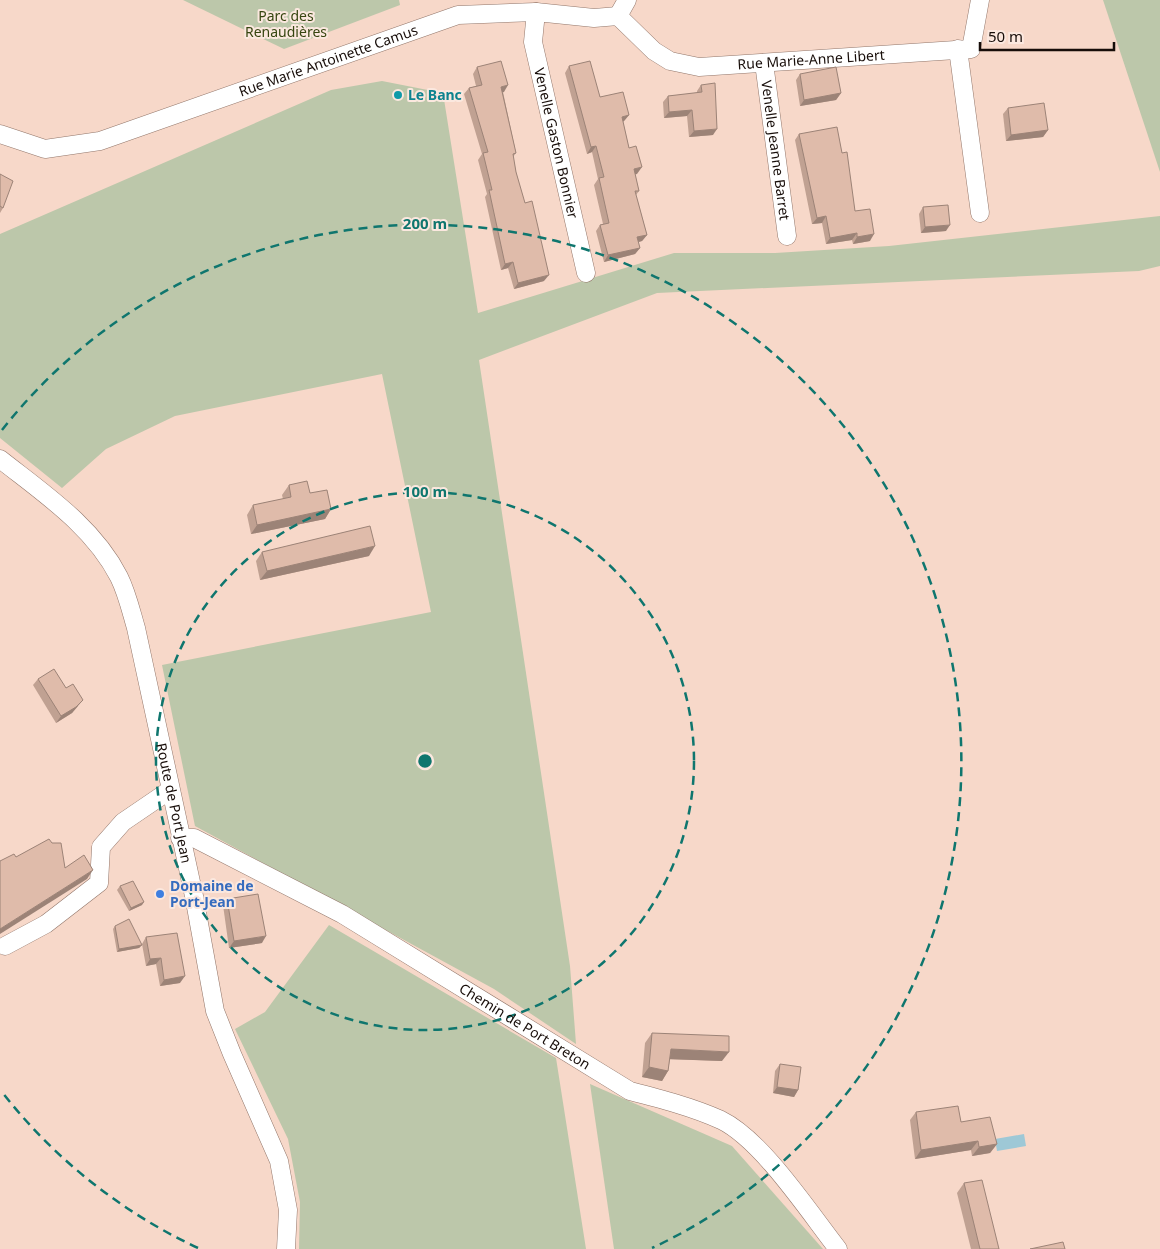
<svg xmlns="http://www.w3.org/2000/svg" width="1160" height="1249" font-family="'Noto Sans',sans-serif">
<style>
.green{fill:#bcc7aa}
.water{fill:#9ec8d6}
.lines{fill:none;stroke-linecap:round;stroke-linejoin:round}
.minor-casing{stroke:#92766a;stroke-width:19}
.minor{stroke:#fff;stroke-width:18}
.wall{fill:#c0a192}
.shaded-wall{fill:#9c8377}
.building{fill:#dfbbaa;stroke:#9c8377}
.ring{fill:none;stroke:#0f766e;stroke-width:2.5;stroke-dasharray:9 6}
.culture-dot{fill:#0f9aa8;stroke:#fbe8df;stroke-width:2}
.shop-dot{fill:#3f7fe0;stroke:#fbe8df;stroke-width:2}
.labels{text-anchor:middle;stroke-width:4;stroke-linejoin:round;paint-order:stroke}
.park-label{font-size:14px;fill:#364510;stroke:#fbe8df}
.street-label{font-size:14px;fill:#170d09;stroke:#fbe8df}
.culture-label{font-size:14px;font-weight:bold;fill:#0d838f;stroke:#fbe8df;text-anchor:start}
.shop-label{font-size:14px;font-weight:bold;fill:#366cbe;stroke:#fbe8df;text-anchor:start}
.centre{fill:#0f766e;stroke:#fbe8df;stroke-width:2.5}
.ring-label{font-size:15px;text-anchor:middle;font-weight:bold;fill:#0f766e;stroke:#fbe8df;stroke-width:4;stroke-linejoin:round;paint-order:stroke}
</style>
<rect width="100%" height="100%" fill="#f7d8c9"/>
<!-- green -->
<g class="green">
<path d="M183,0h216l1,5 -116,44z"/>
<path d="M1103,0h57v172z"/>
<path d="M382,81l61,12 35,220 196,-60h101l114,-7 271,-30v50l-21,5 -482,22 -178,67 91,606 6,78 -82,-55 -299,-163 -33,-161 269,-53 -49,-238 -207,42 -69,33 -44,39 -62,-50v-204l331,-144z"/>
<path d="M329,925l227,133 30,191h-287l1,-47 -12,-63 -53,-110 30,-17z"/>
<path d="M590,1084l142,62 91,103h-209z"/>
</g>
<!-- water -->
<path class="water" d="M1024,1134l2,12 -29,5 -2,-12z"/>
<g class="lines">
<defs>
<g id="minor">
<path id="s1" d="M536,12l-3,30 53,231"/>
<path id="s2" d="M618,16l36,35 16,10 29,6 272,-18 9,-49"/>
<path d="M618,16l9,-16"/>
<path d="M958,49l22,164"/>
<path id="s3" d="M764,63l23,173"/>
<path id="s4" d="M0,134l45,15 55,-8 358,-126 78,-3 58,6 24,-2"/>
<path id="s5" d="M0,459c43,34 93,67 119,118 8,16 12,34 17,51l58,268 21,115 17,43 47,107 9,49 -2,39"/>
<path id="s6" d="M180,838h14l148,76 288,177c31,8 62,16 91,29 41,20 88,92 117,129"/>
<path d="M5,946l41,-22 53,-41 2,-36 22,-25 47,-32"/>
</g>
</defs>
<!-- minor casing -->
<use href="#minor" class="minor-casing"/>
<!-- minor -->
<use href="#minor" class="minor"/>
</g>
<!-- wall -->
<g class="wall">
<path d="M569,66l31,31 29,18 -5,6 -1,1 6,26 8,26h-2l4,17 -3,4 11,40 -5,6 -4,1 2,6 -5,6 -31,8 -8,-31 4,-6 3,-1 -9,-39 4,-6 -6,-27 -5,2 -22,-81z"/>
<path d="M477,67l27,25h-1l13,61 -3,4 3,15 28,109 -30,8 -6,-21 -7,2 -16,-73 2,-3 -9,-34 4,-6 -18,-60 5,-6 7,-2 -3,-12z"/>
<path d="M800,74l41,19 -5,7 -36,6 -4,-26z"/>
<path d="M701,85l12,50 -24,2 -2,-21 -23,2 -1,-16 5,-6 29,-3v-2z"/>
<path d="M1008,108l40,22 -5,7 -37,4 -3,-27z"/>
<path d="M799,134l43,19 13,58 15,30 -17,3 -1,-4 -26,4 -4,-21 -10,1 -17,-84z"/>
<path d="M0,174l3,34 -3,5z"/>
<path d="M923,207l23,24 -25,2 -2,-19z"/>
<path d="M289,485l21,8 21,16 -6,10 -74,15 -4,-19 6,-10 30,-6 -1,-4z"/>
<path d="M262,552l107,4 -109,24 -4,-19z"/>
<path d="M38,679l28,9 12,18 -6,7 -16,10 -23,-38z"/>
<path d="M120,886l22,19 -13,6 -12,-21z"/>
<path d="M227,899l35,44 -33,5 -6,-43z"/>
<path d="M115,926l27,19 -3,3 -22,4 -4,-23z"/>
<path d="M146,937l34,46 -20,3 -4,-22 -10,2 -4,-22z"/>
<path d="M652,1033l70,28 -52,-2 -2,12 -6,10 -20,-4 3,-34z"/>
<path d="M780,1064l18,26 -4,7 -21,-4 2,-22z"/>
<path d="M916,1112l45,10 36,22 -7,9 -18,3 -1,-6 -56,9 -5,-39z"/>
<path d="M964,1183l35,66h-28l-14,-56z"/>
</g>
<!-- shaded-wall -->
<g class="shaded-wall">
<path d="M508,85l-4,7 -7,2 4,-7z"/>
<path d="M841,93l-5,7 -36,6 4,-6z"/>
<path d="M692,110l-5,6 -23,2 5,-6z"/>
<path d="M629,115l-5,6 -7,2 5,-6z"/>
<path d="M717,129l-4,6 -24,2 5,-6z"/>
<path d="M1048,130l-5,7 -37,4 5,-6z"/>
<path d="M596,146l-4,6 -5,2 4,-7z"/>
<path d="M642,167l-5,7 -8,2 5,-7z"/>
<path d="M826,216l-4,7 -10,1 5,-6z"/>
<path d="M950,225l-4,6 -25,2 4,-6z"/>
<path d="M857,233l-5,7 -26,4 4,-6z"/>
<path d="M874,234l-4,7 -17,3 4,-7z"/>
<path d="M647,235l-5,6 -10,3 5,-7z"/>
<path d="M640,248l-5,6 -31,8 4,-7z"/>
<path d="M513,262l-5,6 -7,2 4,-6z"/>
<path d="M549,275l-5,6 -30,8 4,-6z"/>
<path d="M331,509l-6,10 -74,15 6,-9z"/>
<path d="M375,546l-6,10 -109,24 7,-9z"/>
<path d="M83,700l-11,13 -16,10 5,-7z"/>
<path d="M93,870l-6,9 -87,55v-5z"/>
<path d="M144,902l-2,3 -13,6 2,-3z"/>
<path d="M266,936l-4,7 -33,5 5,-7z"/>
<path d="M142,945l-3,3 -22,4 2,-3z"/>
<path d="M161,958l-5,6 -10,2 4,-7z"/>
<path d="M185,976l-5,7 -20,3 4,-6z"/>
<path d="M671,1049l58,3 -7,9 -58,-2z"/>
<path d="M649,1067l19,4 -6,10 -20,-4z"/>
<path d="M777,1087l21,3 -4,7 -21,-4z"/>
<path d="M978,1141l-7,9 -56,9 6,-9z"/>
<path d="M997,1144l-7,9 -18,3 7,-9z"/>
</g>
<!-- building -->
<g class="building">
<path d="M501,61l7,24 -7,2 15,66 -3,1 3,18 9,31 7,-2 17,74 -31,8 -5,-21 -8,2 -16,-74h3l-9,-37 5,-1 -19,-64 13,-3 -5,-18z"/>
<path d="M590,61l10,36 23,-5 6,23 -7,2 7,31 7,-2 6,21 -8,2 5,22h-4l12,44 -10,2 3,11 -32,7 -8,-30 9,-2 -10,-45 5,-1 -8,-31 -5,1 -22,-81z"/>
<path d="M836,67l5,26 -37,7 -4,-26z"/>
<path d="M715,83l2,46 -23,2 -2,-21 -23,2 -1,-16 34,-4 -1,-7z"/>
<path d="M1044,103l4,27 -37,5 -3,-27z"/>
<path d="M837,127l5,26 5,-1 8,59 15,-2 4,25 -17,3v-4l-27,5 -4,-22 -9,2 -18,-84z"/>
<path d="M0,174l13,7 -10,27 -3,-2z"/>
<path d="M948,205l2,20 -25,2 -2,-20z"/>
<path d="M307,481l3,12 17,-3 4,19 -74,16 -4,-20 38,-8 -2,-12z"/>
<path d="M370,526l5,20 -108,25 -5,-19z"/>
<path d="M54,669l12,19 7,-4 10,16 -7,7 -15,9 -23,-37z"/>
<path d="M49,839l3,4h9l4,25 19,-13 9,15 -93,59v-68l14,-7 2,3z"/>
<path d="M133,881l11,21 -13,6 -11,-22z"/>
<path d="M258,894l8,42 -32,5 -7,-42z"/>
<path d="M129,919l13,26 -23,4 -4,-23z"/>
<path d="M177,933l8,43 -21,4 -3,-22 -11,1 -4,-22z"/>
<path d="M652,1033l77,3v16l-58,-3 -3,22 -19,-4z"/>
<path d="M780,1064l21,3 -3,23 -21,-3z"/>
<path d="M958,1106l3,16 29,-5 7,27 -18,3 -1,-6 -57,9 -5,-38z"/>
<path d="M982,1180l17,69h-19l-16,-66z"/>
<path d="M1063,1242l2,7h-35z"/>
</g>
<!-- distance rings -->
<g class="ring">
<circle cx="425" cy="761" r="269"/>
<path d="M198 1248A537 537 0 0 1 2 1092M2 430A537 537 0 1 1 652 1248"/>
</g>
<!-- markers -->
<circle class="culture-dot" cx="398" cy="95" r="5"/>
<circle class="shop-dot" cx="160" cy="894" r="5"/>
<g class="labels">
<!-- park labels -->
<g class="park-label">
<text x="286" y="21">Parc des<tspan x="286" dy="16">Renaudières</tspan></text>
</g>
<!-- street labels -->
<g class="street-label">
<text dy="5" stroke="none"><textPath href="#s4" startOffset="345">Rue Marie Antoinette Camus</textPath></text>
<text dy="5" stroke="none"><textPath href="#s2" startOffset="211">Rue Marie-Anne Libert</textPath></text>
<text dy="5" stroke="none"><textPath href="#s1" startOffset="134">Venelle Gaston Bonnier</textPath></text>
<text dy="5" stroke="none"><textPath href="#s3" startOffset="88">Venelle Jeanne Barret</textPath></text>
<text dy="5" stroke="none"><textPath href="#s5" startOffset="402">Route de Port Jean</textPath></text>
<text dy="5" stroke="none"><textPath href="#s6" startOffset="395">Chemin de Port Breton</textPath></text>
</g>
<!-- culture labels -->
<g class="culture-label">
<text x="408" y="100">Le Banc</text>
</g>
<!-- shop labels -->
<g class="shop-label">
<text x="170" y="891">Domaine de<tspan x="170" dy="16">Port-Jean</tspan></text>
</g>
</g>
<circle cx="425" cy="761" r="8" class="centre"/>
<g class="ring-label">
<text x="425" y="229">200 m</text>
<text x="425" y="497">100 m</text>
</g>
<!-- scale -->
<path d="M980 42v8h134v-8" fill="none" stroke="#170d09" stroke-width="2.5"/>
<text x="988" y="42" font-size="15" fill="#170d09" stroke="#fbe8df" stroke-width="4" paint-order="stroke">50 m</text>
</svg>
